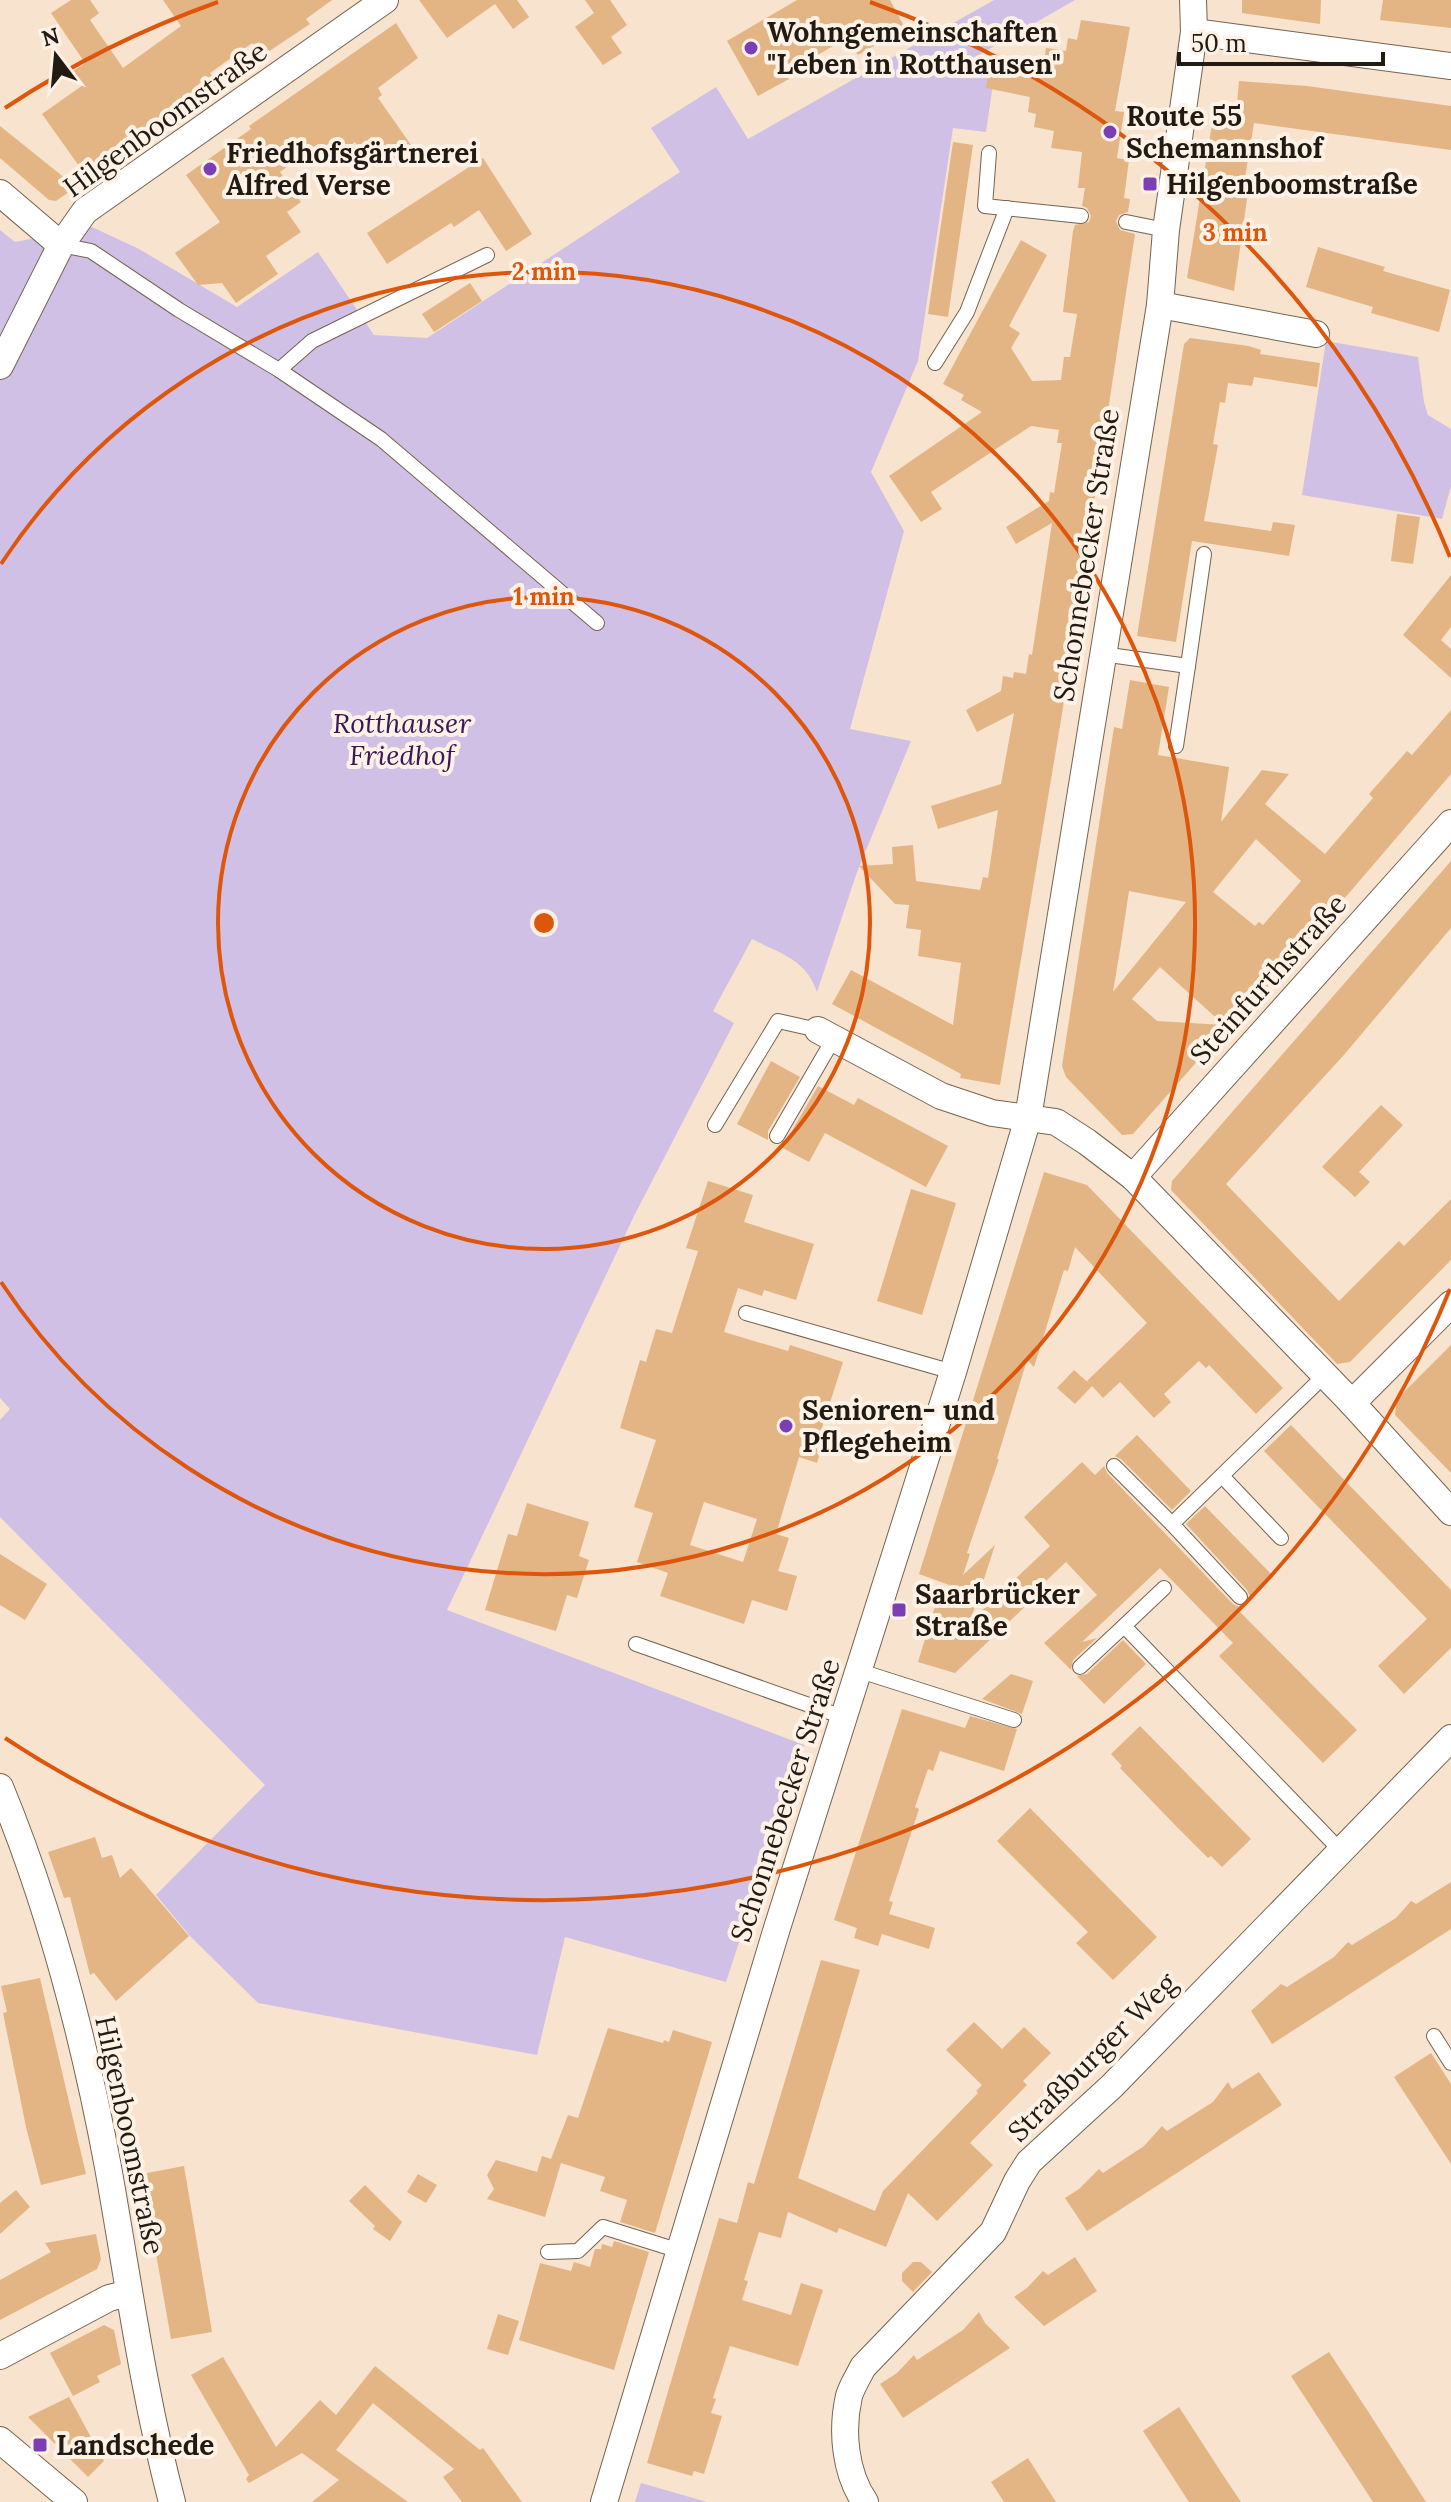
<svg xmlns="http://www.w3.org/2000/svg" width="1451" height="2502" font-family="Lora,serif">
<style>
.green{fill:#d0c0e5}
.building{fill:#e3b585;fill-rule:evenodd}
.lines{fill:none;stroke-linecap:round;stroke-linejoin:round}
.lane-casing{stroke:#756350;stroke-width:16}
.street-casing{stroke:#756350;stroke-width:28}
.lane{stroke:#fff;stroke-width:14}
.street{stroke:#fff;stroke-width:26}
.ring{fill:none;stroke:#de560c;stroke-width:4}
.poi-dot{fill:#7b3eb4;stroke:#fef1e5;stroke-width:3}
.labels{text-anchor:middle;stroke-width:8;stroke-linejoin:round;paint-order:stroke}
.poi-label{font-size:28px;font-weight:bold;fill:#221b13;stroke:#fef1e5;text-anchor:start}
.street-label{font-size:28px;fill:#221b13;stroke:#fef1e5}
.park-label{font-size:28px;font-style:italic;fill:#3a1759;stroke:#fef1e5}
.centre{fill:#de560c;stroke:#fef1e5;stroke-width:4}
.ring-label{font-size:24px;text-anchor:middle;font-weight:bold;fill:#de560c;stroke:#fef1e5;stroke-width:8;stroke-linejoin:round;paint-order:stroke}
</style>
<rect width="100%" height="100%" fill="#f8e3ce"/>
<!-- green -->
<g class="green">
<path d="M994,0h81l-98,56 16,28 -7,48 -33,-4 -35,233 -47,111 33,59 -54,198 61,12 -54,131 -40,120c-11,-33 -36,-38 -65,-53l-39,72 21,12 -100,193 -187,394 357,135 -78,237 -161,-45 -28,118 -279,-52 -68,-67 -34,-41 109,-110 -265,-268v-97l10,-11 -10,-11v-1168l15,12 77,-15 47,22 98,58 81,-55 56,83 53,3 253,-166 -29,-44 65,-41 32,52z"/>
<path d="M1326,341l92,16 6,45 4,13 23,14v57l-9,33 -140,-24z"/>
<path d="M641,2483l66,19h-72z"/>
</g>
<!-- building -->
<g class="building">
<path d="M71,0h19l9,13 -9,7 33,48 58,-42 -18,-26h169l-26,19 4,5 -48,32 -10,-13 -42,30 9,12 -130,95 -47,-66 41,-29 -10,-14 12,-8 -34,-50z"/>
<path d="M419,0h98l12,17 -16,12 -18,-25 -48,34z"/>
<path d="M585,0h25l17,25 -16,12 11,16 -19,12 -28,-38 19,-14z"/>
<path d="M797,0h93l15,28 -47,27 -11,-17 -61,35 3,6 -31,17 -31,-55z"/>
<path d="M1242,0h79l-1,24 -78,-11z"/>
<path d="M1383,0h68v28l-71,-8z"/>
<path d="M1081,20l49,7 -15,84 9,1 -7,46 12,2 -5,38 6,1 -2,13 -9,3 -3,6 4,9 15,4 -44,288 -5,-1 -7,50 4,1 -21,142 -62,371 -40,-7 1,-4 -129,-70 19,-34 102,55 8,-62 -43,-7 3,-26 -15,-2 3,-23 -14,-1 -36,-38 34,-2 -1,-17 21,-2 3,36 64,9 3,-13 5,1 10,-68 -60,19 -7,-23 70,-22 13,-71 -37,19 -11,-22 35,-19 2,-15 10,2 1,-6 12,2 3,-20 3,1 20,-132 -36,21 -10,-17 43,-26 1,-9 4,1 8,-50h-5l2,-13 -28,-4 -100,66 11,17 -21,13 -32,-46 93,-64 -21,-12 3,-5 -21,-11 78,-144 26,15 -38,71 11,7 -9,15 21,33 29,-1 3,-23h6l7,-43 -14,-2 10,-81 2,-6 14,-3 2,-6 -4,-8 -5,-2 3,-18h-7l4,-36 -31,-4 3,-17 -20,-4 2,-13 -8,-2 2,-15 -44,-9 2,-15 45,4 3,-16 8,1 2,-14 20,3 2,-13 9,2z"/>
<path d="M396,23l22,35 -40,30 4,7 -4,3 38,54 -19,13 -10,-15 -18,12 -14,-20 -25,19 -12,-17 -38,28 21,30 -14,10 14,20 -35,24 12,18 -42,29 -14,-20 -24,2 -23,-32 45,-31 -34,-47 65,-46 -2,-3z"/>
<path d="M1239,81l68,5 144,20v44l-197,-27 -9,55h5l-16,113 -47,-13 27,-166 22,4z"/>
<path d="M0,126l76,61 -20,14 -7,-1 -49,-42z"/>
<path d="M953,142l20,3 -25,172 -20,-3z"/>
<path d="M483,158l49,76 -26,17 -27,-41 -25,17 -3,-4 -64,41 -20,-31z"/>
<path d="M1318,247l67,20 -2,4 67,19 -11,42 -68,-19 2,-6 -67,-20z"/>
<path d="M470,283l12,18 -48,31 -12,-18z"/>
<path d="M1190,338l59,8 12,4 -1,4 60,9 -3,24 -63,-10 -2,9 -24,-3 -3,20 -5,-1 -7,42 5,1 -14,76 67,10 2,-9 22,3 -6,31 -97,-15 -16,101 -39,-6 47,-292z"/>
<path d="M1397,514l23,3 -7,47 -22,-3z"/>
<path d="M1451,575v52l-10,13 10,9v29l-48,-43z"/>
<path d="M1130,680l39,7 -11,68 71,12 -8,55 41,-52 27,4 -24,30 60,50 48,-56 -4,-4 38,-43 5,4 39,-45v64l-137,160 -110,124 -2,-2 -69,78 -11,1 -56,-58 -4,-11 52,-339 8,2zM1256,839l45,42 -38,44 -4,-3 -4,4 -42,-34zM1129,891l57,11 -73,90 8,-48zM1160,967l64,58 -67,-4 -25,-22z"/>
<path d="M1451,861v67l-108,128 -117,128 113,117 60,-60 5,5 47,-47v61l-101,102 -13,2 -166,-174 1,-9z"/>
<path d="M771,1061l29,16 -32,54v9l-31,-16z"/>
<path d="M818,1086l36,19 4,-7 90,48 -22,41 -101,-54 -16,29 -30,-16 7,-5z"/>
<path d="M1381,1105l22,20 -44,47 11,10 -15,15 -33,-30z"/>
<path d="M1044,1172l43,13 196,203 -27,26 -47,-49 -3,3 -7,-7 -35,33 7,8 -17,16 -34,-36 -17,16 -11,-12 -17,18 -18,-16 17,-18 18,16 -5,-5 60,-58 -72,-76 -7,24 -4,-1 -30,97 -7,-7 -30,99h2l-32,94 3,1 -7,21 32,-30 -25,77 80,-76 -26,-29 58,-55 13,13 9,-9 3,7 126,131 6,3 -2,2 120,121 -34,33 -104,-107 14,-13 -73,-75 -78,74 15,-4 -24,22 -2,10 -27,-27 53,-48 -31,-33 -39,37 3,3 -75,71 -37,-11 19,-62 15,-14 -33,-12z"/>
<path d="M708,1181l45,14 -9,27 70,22 -18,56 -32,-10 -2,6 -24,-8 -14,44 64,19 2,-6 53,17 -23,72 5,2 -8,27 -18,-6 -23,77 13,4 -11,33 19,5 -10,35 -35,-11 -8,24 -84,-28 8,-23 -31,-11 16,-49 -19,-6 22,-67 -36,-12 20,-68 6,2 10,-33 16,4 26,-82 -12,-3zM704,1502l53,17 -14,43 -53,-17z"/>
<path d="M911,1189l45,14 -34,112 -45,-14z"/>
<path d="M1451,1345v128l-56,-58 2,-16z"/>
<path d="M1291,1425l160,165v58l-47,46 -26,-28 49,-47 -163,-168z"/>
<path d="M1137,1435l54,56 -19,19 -51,-51 -6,-3z"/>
<path d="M527,1503l62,19 -10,34 10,4 -12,38 -10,-3 -11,36 -71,-21 23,-76 9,2z"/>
<path d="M1205,1506l68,70 -23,21 -3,-7 -61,-66z"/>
<path d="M0,1554l47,30 -22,36 -25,-15z"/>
<path d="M1123,1640l23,24 -42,40 -27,-28 10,-2z"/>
<path d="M1011,1674l22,7 -11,33 -40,-15z"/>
<path d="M902,1709l63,19 5,-12 47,13 -13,42 -64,-20 -7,20 -5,-2 -13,38 4,2 -30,92 4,1 -4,12 46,14 -6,21 -47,-15 -4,12 -24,-8 3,-10 -23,-8z"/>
<path d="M1140,1726l111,113 -29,28 -11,-11 -3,2 -31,-31 -57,-59 2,-2 -11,-12z"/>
<path d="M1030,1808l127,129 -44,43 -37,-37 12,-11 -91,-91z"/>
<path d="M95,1837l7,21 10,-3 8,23 11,-10 58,68 -73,65 -22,-28 -4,2 -20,-78 -6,1 -16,-46z"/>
<path d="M1451,1882v47l-179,115 -21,-33 30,-27 6,3 47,-30 14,-15 4,3 44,-27 15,-17 5,3z"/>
<path d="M821,1960l39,10 -62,208 77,33 8,-20 95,-98 -2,-2 6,-6 -36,-35 28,-28 28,27 22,-22 27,26 -28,28 4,4 -57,58 23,22 -56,56 -29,-28 -22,54 -47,-19 -2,5 -49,-21 -7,26 -22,-6 -15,48 4,1 -6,19 49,15 10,-32 22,7 -25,76 -68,-20 -17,52 3,1 -5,14 11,3 -18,58 -10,-3 -2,5 -45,-13 72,-245 18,5 11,-41 6,2z"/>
<path d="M40,1978l46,196 -45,11 -15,-58 -23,-114 4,-1 -6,-26z"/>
<path d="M608,2028l55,15 1,-3 5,2 4,-12 39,12 -57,191 -35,-11 7,-22 -27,-9 5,-14 -44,-14 -16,54 -58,-18 7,-10 -7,-14 9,-15 41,12 5,-16 9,3 17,-44 10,3z"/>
<path d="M1431,2053l20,31v80l-57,-87z"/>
<path d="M1259,2072l23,33 -195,126 -22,-33 14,-9 20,-20 4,4 41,-27 18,-20 5,5 46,-29 15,-20 4,7z"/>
<path d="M184,2166l28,166 -41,7 -29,-165z"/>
<path d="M418,2174l19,11 -11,18 -19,-11z"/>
<path d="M365,2185l37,37 -12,19 -17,-12 2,-3 -26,-25z"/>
<path d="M16,2190l14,17 -30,27v-31z"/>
<path d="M96,2234l5,25 -4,10 -97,51v-40l51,-28 -6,-9z"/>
<path d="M614,2241l35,11 -35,118 -95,-30 21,-77 31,8 3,-9 16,5 5,-18h6l1,-5 10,3z"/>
<path d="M1075,2257l22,34 -53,35 -30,-29 13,-9 16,-17 5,4z"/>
<path d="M913,2262h8l11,10 -19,20 -11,-11v-8z"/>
<path d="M979,2312l6,11 25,25 -107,70 -23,-34 17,-11 17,-18 3,5 46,-30z"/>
<path d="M498,2314l21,7 -11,34 -21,-6z"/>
<path d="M104,2325l10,5 7,34 -24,12 3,6 -27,14 -23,-43z"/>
<path d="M1329,2352l42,64 55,86h-53l-82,-126z"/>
<path d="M223,2357l53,90 44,-47 16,15 39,-49 105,84 3,-2 39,54h-60l-19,-25 11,-8 -81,-66 -37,47 72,52h-96l27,-22 -37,-27 -53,30 -3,-4 3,-4 -58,-100z"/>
<path d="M69,2397l35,64 -16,16 -60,-60z"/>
<path d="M1179,2407l42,65 20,30h-52l-46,-71z"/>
<path d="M1028,2458l28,44h-52l-13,-20z"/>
</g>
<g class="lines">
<defs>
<g id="lane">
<path d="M989,153l-4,53 96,10"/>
<path d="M1126,222l40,8"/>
<path d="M61,245l30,6 88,59 100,60 102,69 216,184"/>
<path d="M935,363l32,-51 40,-104"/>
<path d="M279,370l33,-29 175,-86"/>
<path d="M1102,654l86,12 16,-112"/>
<path d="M1176,746l12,-80"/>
<path d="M715,1125l63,-104 40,9"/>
<path d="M777,1136l57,-98"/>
<path d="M746,1313l207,59"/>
<path d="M1114,1466l58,58 153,-149"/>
<path d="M1222,1476l59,62"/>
<path d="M1172,1524l68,73"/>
<path d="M1164,1588l-40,38 217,225"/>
<path d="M636,1644l210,74"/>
<path d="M1080,1667l44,-41"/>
<path d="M860,1671l154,49"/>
<path d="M1434,2036l17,27"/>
<path d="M548,2252l30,-1 25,-24 77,24"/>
</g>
<g id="street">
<path d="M1194,32l257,34"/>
<path d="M0,193l61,52"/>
<path d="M1160,305l156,29"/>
<path d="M0,366l61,-121 24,-34 300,-211"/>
<path d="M818,1030l123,66 51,17 64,9 31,20 46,35 219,226 99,109"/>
<path d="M1133,1177l318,-354"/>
<path d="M1352,1403l99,-99"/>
<path d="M0,1787c50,121 84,251 108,380 20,112 35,225 64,335"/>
<path d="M0,2356l109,-58 20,-5"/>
<path d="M0,2440l74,62"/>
<path d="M604,2502l173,-574 176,-556 75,-254 132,-813 6,-75 28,-198 -1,-32"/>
<path d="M865,2502c-20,-29 -24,-71 -16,-106 3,-10 9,-19 14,-29l130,-135 24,-51 12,-19 83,-76 339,-348"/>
</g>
</defs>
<!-- lane casing -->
<use href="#lane" class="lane-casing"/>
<!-- street casing -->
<use href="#street" class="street-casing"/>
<!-- lane -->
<use href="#lane" class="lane"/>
<!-- street -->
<use href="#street" class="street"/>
</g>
<!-- distance rings -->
<g class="ring">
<circle cx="544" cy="923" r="326"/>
<path d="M1 564A651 651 0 1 1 1 1282"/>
<path d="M1450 1289A977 977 0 0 1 5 1738M5 108A977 977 0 0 1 218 2M870 2A977 977 0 0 1 1450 557"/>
</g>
<!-- markers -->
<g class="poi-dot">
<circle cx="751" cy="48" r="8"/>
<circle cx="1110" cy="132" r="8"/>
<circle cx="210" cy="169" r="8"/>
<rect x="1142" y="176" width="16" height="16" rx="4"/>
<circle cx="786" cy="1426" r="8"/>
<rect x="891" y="1602" width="16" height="16" rx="4"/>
<rect x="32" y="2437" width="16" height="16" rx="4"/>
</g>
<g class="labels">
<!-- poi labels -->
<g class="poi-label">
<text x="767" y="42">Wohngemeinschaften<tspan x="767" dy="32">"Leben in Rotthausen"</tspan></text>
<text x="1126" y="126">Route 55<tspan x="1126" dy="32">Schemannshof</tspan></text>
<text x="226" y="163">Friedhofsgärtnerei<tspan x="226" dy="32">Alfred Verse</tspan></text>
<text x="1166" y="194">Hilgenboomstraße</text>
<text x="802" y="1420">Senioren- und<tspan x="802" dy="32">Pflegeheim</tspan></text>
<text x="915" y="1604">Saarbrücker<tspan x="915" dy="32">Straße</tspan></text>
<text x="56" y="2455">Landschede</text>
</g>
<!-- street labels -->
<g class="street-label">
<text transform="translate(165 119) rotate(-36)" y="10">Hilgenboomstraße</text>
<text transform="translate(1086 555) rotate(-81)" y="10">Schonnebecker Straße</text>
<text transform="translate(1268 979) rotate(-48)" y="10">Steinfurthstraße</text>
<text transform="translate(785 1800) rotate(-72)" y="10">Schonnebecker Straße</text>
<text transform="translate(1092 2057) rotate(-45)" y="10">Straßburger Weg</text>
<text transform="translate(130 2135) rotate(78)" y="10">Hilgenboomstraße</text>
</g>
<!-- park labels -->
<g class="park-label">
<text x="402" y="733">Rotthauser<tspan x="402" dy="32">Friedhof</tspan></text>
</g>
</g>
<circle cx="544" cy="923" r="12" class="centre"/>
<g class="ring-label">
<text x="1235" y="241">3 min</text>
<text x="544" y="280">2 min</text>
<text x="544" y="605">1 min</text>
</g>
<!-- north arrow -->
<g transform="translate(56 56) rotate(344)" stroke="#fef1e5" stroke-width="6" paint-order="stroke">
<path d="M0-6L14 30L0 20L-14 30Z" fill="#221b13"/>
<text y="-12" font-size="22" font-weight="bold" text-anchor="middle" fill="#221b13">N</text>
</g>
<!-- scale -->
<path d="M1179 52v12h204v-12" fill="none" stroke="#221b13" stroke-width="4"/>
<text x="1191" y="52" font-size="24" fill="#221b13" stroke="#fef1e5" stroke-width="6" paint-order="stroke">50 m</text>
</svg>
